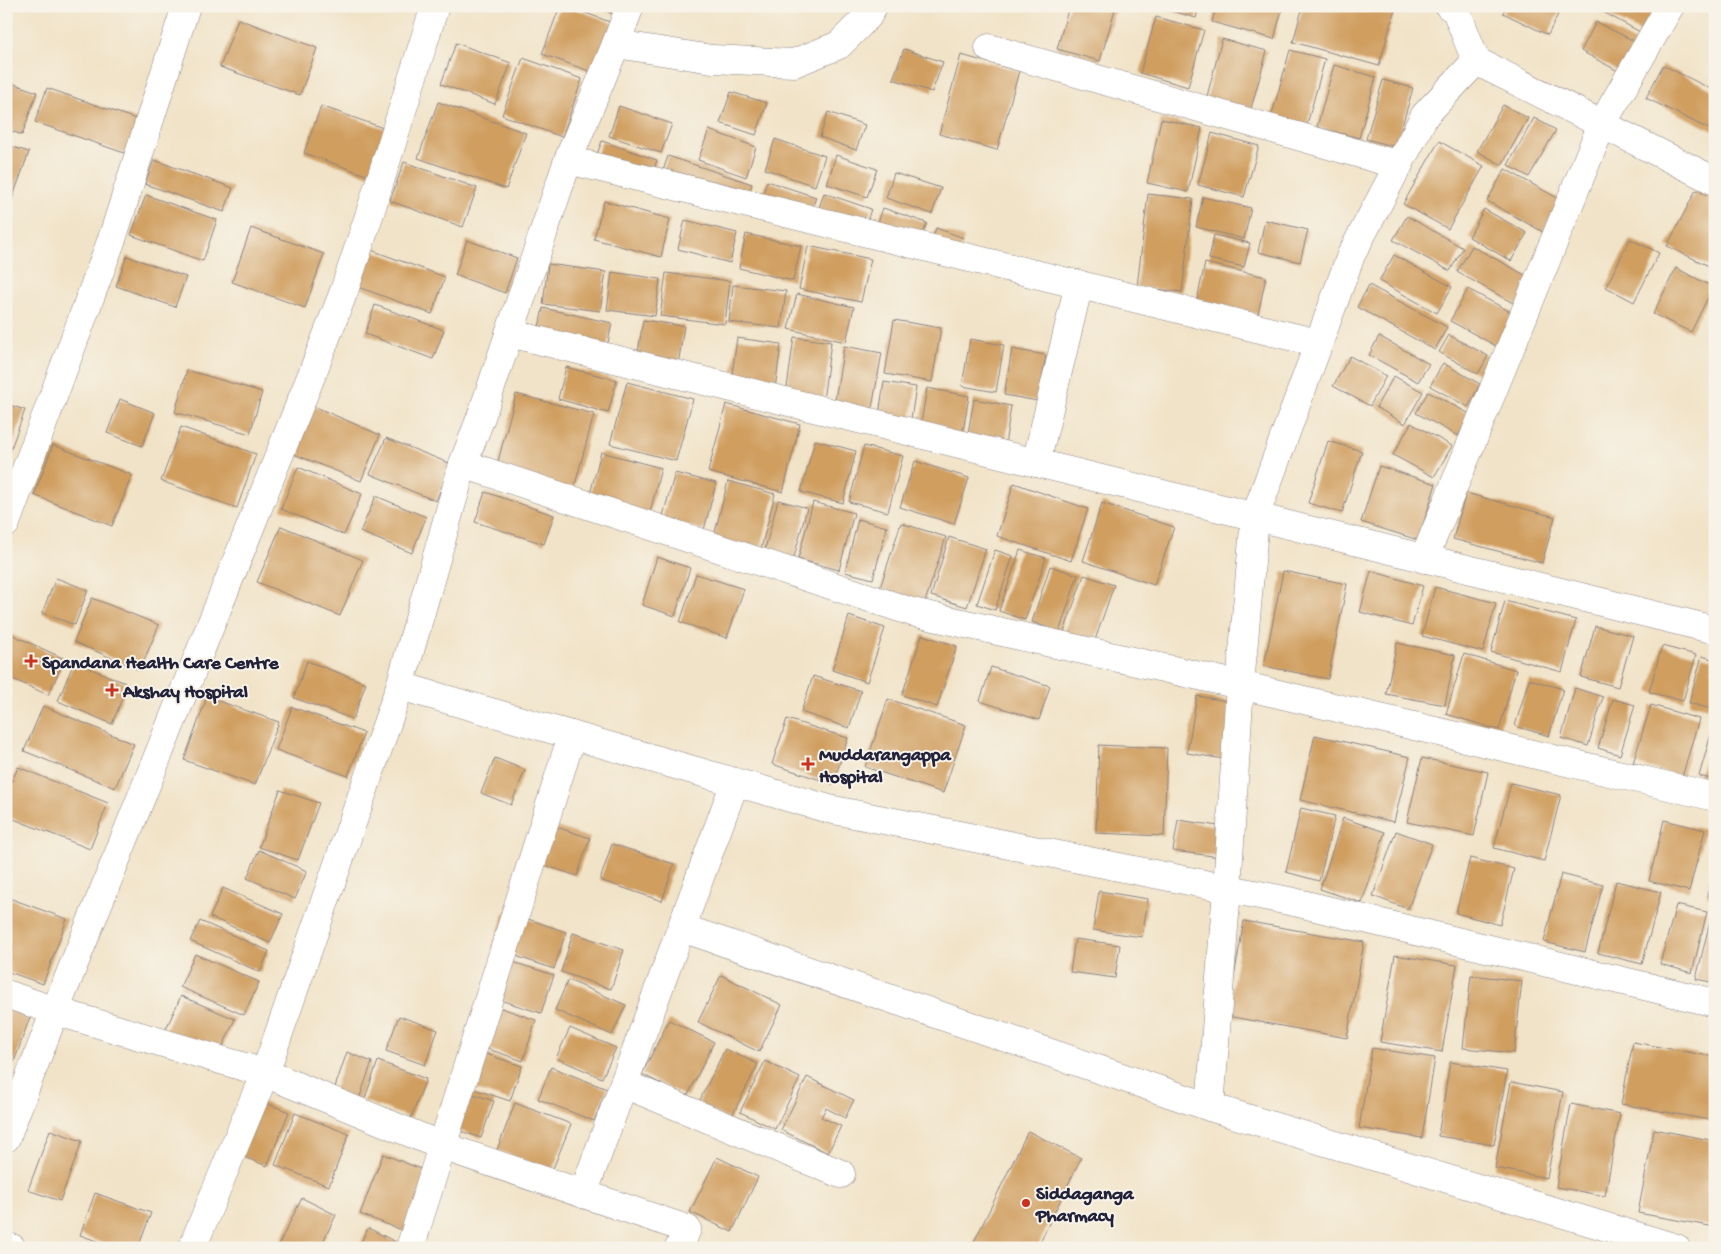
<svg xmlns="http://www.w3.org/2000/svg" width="1721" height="1254" font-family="'Gochi Hand',sans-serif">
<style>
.building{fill:#d09f60}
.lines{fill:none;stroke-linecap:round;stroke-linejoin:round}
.minor-casing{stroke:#8a8282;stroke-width:29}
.minor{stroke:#fff;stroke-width:28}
.poi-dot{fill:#c8321e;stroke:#f7f3e8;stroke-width:2}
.labels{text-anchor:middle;stroke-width:4;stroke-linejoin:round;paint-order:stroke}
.poi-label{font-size:19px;font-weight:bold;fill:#22223b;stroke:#f7f3e8;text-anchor:start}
</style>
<rect width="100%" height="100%" fill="#f7f3e8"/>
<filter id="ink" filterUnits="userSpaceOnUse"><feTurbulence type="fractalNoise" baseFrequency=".02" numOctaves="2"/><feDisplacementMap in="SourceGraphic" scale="10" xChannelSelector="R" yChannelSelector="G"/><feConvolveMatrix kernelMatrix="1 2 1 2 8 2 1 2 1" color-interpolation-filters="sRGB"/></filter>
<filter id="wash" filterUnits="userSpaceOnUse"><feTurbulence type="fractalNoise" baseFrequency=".0096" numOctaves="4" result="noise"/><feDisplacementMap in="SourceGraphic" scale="20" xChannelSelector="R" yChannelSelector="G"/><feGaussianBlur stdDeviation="1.12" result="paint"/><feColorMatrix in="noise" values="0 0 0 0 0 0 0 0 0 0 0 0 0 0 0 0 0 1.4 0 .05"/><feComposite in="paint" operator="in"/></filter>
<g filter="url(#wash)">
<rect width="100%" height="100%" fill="#f1e3c8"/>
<g id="blocks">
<!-- building -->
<g class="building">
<path d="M560,6h7l51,19 -18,50 -58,-21z"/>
<path d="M592,6h32l-4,10z"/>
<path d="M1069,6h47l-16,55 -43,-12z"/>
<path d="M1155,6h44l-3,12z"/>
<path d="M1216,6h67l-9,33 -62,-17z"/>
<path d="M1303,6h93l-17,60 -86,-24z"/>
<path d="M1506,6h56l-14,29 -45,-22z"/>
<path d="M1592,6h64l-14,27z"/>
<path d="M1156,17l48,13 -16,57 -48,-14z"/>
<path d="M238,19l79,29 -17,47 -80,-28z"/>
<path d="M1596,22l40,20 -16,30 -39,-21z"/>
<path d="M1222,39l45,12 -17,61 -44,-12z"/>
<path d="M456,43l55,20 -16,41 -54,-20z"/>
<path d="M904,49l39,13 -11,30 -39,-13z"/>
<path d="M1290,50l35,9 -19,69 -35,-10z"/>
<path d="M961,55l58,16 -22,79 -58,-16z"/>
<path d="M523,58l59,21 -20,58 -60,-22z"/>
<path d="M1334,65l42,12 -17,61 -42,-11z"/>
<path d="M1663,65l52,26v41l-69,-34z"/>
<path d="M1383,80l30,8 -17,59 -30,-8z"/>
<path d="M6,81l31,11 -15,43 -16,-6z"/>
<path d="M47,88l92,32 -12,34 -92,-32z"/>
<path d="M731,92l36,11 -11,32 -36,-12z"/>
<path d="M438,102l88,31 -20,56 -88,-31z"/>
<path d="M1503,105l25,13 -26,47 -25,-14z"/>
<path d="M321,106l65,23 -17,47 -65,-23z"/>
<path d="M619,106l53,18 -11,29 -52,-17z"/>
<path d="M828,112l37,13 -9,25 -36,-13z"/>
<path d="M1534,118l22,12 -27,47 -21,-12z"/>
<path d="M1161,119l41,9 -14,64 -41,-9z"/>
<path d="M709,130l47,17 -10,30 -48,-17z"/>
<path d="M1212,133l47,13 -15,51 -46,-12z"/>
<path d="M775,139l50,17 -10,30 -50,-17z"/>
<path d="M602,141l55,19 -8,24 -56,-19z"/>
<path d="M1439,141l45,25 -36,63 -45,-25z"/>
<path d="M6,145l23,7 -18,50 -5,-1z"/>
<path d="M836,155l41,14 -10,28 -40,-13z"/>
<path d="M668,156l84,28 -8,24 -84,-28z"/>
<path d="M154,160l79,28 -9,24 -79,-28z"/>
<path d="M404,162l73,26 -14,39 -73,-26z"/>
<path d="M1505,169l67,37 -18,32 -67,-37z"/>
<path d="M894,173l47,15 -9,26 -46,-16z"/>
<path d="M767,181l49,16 -9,27 -48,-17z"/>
<path d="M1696,190l19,9v56l-6,11 -42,-20z"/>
<path d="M824,193l47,16 -9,27 -47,-16z"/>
<path d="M1148,194l45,5 -11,93 -45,-5z"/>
<path d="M146,195l71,25 -14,41 -72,-26z"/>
<path d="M1203,197l48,11 -7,31 -48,-12z"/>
<path d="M604,201l66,18 -9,38 -67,-18z"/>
<path d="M883,208l44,15 -11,29 -43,-15z"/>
<path d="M1484,209l43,24 -16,28 -42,-24z"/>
<path d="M1407,216l56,32 -13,23 -57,-31z"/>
<path d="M685,220l52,13 -7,30 -52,-14z"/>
<path d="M1265,220l43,10 -8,32 -42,-10z"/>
<path d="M251,228l73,26 -19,54 -73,-26z"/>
<path d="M936,228l28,10 -7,21 -29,-9z"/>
<path d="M746,234l55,12 -8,35 -54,-13z"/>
<path d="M1214,235l36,8 -6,24 -35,-8z"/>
<path d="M1630,239l29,14 -25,49 -28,-15z"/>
<path d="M467,240l50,18 -12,35 -50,-18z"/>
<path d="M808,246l63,13 -10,43 -62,-13z"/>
<path d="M1472,246l64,35 -14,27 -65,-36z"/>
<path d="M371,250l74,27 -13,37 -74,-27z"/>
<path d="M1394,255l58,32 -15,26 -58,-32z"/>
<path d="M127,256l59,21 -11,30 -59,-21z"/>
<path d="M1205,263l61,14 -8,37 -61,-14z"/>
<path d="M548,264l58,8 -6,39 -57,-7z"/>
<path d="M1676,268l37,19 -22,45 -38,-18z"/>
<path d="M612,272l48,7 -5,37 -48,-6z"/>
<path d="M666,273l64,8 -5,43 -65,-8z"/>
<path d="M733,285l53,6 -5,37 -52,-6z"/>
<path d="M1369,285l78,42 -12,23 -78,-43z"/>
<path d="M1468,289l52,28 -18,32 -52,-28z"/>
<path d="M797,294l57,13 -8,35 -58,-13z"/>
<path d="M375,305l69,25 -11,29 -68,-25z"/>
<path d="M543,308l69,15 -6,29 -69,-15z"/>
<path d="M643,320l41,6 -6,39 -41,-6z"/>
<path d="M894,320l47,8 -9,54 -47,-8z"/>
<path d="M1449,335l39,21 -10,18 -39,-22z"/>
<path d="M1379,336l50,28 -11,18 -49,-27z"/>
<path d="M794,337l37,5 -8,58 -37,-5z"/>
<path d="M737,338l44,6 -6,45 -44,-6z"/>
<path d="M970,339l34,6 -8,47 -34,-6z"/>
<path d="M844,346l38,7 -12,66 -37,-7z"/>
<path d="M1012,349l34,6 -8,46 -34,-6z"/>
<path d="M1350,356l36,20 -16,30 -37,-20z"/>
<path d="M1443,363l37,21 -12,23 -38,-21z"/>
<path d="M566,367l51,13 -9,33 -50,-14z"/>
<path d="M187,370l75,22 -12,42 -75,-22z"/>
<path d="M1394,376l29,16 -18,32 -29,-17z"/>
<path d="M627,382l66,17 -17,62 -66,-17z"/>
<path d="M884,382l32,5 -7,45 -32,-5z"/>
<path d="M927,388l42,8 -8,47 -42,-8z"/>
<path d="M1428,392l42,22 -12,22 -42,-23z"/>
<path d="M516,394l78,20 -22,82 -78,-20z"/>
<path d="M120,399l35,14 -13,33 -35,-13z"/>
<path d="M974,399l37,7 -7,45 -38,-6z"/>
<path d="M6,404l19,6 -19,52z"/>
<path d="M726,404l74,20 -17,68 -75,-20z"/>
<path d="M311,405l69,30 -19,46 -70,-28z"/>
<path d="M1411,423l41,23 -18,31 -41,-22z"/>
<path d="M181,427l75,27 -19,54 -76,-27z"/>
<path d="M386,438l65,26 -15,37 -66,-27z"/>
<path d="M815,440l41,11 -13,52 -42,-11z"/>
<path d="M1328,441l34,10 -20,62 -34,-10z"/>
<path d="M53,445l79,30 -20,51 -78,-31z"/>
<path d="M864,446l39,10 -15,56 -39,-10z"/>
<path d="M601,452l60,16 -11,45 -61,-15z"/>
<path d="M915,461l54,17 -15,46 -54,-17z"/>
<path d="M1379,466l57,18 -18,56 -57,-18z"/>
<path d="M298,467l64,27 -18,41 -63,-26z"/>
<path d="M675,473l41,10 -12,47 -42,-11z"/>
<path d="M728,481l47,13 -16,62 -47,-12z"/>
<path d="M1014,483l74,26 -17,52 -74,-25z"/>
<path d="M485,492l69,23 -10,29 -69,-22z"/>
<path d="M1466,493l89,24 -13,46 -89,-24z"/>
<path d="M376,496l50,21 -14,36 -52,-21z"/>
<path d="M778,500l29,8 -14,53 -29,-8z"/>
<path d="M813,502l41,11 -15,57 -41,-11z"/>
<path d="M1102,503l72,24 -20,58 -71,-24z"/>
<path d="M858,519l29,8 -14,52 -28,-7z"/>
<path d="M901,523l45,14 -21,65 -45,-14z"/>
<path d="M281,526l82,34 -23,56 -83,-34z"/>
<path d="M949,537l37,12 -19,58 -36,-11z"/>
<path d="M995,550l18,6 -18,54 -18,-6z"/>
<path d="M1020,550l26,8 -21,62 -26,-9z"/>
<path d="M657,557l33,11 -15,48 -33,-11z"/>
<path d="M1050,566l28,9 -19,57 -27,-10z"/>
<path d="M1283,571l64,13 -19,95 -64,-13z"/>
<path d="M1371,571l52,15 -11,40 -52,-14z"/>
<path d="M696,574l48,15 -17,49 -47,-16z"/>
<path d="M1084,575l30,10 -21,61 -30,-11z"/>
<path d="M56,578l32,12 -13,35 -33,-12z"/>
<path d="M1435,587l61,16 -13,49 -61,-16z"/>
<path d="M92,598l67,27 -19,45 -66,-28z"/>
<path d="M1505,601l71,19 -14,52 -71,-20z"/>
<path d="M849,616l36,12 -18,54 -35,-12z"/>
<path d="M1595,626l38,10 -15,51 -37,-10z"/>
<path d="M6,632l59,27 -17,36 -42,-19z"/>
<path d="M922,635l35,11 -20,61 -35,-12z"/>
<path d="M1397,643l58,12 -10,50 -59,-11z"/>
<path d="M1662,646l34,9 -13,46 -34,-9z"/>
<path d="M1464,654l52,16 -17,60 -53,-16z"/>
<path d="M1702,656l13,4v50l-26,-7z"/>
<path d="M307,661l59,22 -13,36 -59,-21z"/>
<path d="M74,662l54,22 -16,40 -54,-23z"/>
<path d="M991,667l59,19 -11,34 -59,-19z"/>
<path d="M813,676l48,15 -12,37 -48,-16z"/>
<path d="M1529,679l34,10 -14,47 -34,-10z"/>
<path d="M1575,688l28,9 -15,49 -27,-8z"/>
<path d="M1197,696l36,6 -9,57 -37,-6z"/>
<path d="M207,697l72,25 -24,63 -71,-25z"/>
<path d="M888,699l78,26 -23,68 -78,-26z"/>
<path d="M1613,699l22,6 -15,50 -22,-7z"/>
<path d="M1651,705l48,14 -17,58 -49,-14z"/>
<path d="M43,706l91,38 -19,44 -91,-37z"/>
<path d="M292,707l72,26 -16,43 -72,-26z"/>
<path d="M787,719l61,19 -15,46 -61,-20z"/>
<path d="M1714,724h1v56l-16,-4z"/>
<path d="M1315,735l95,22 -16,65 -94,-22z"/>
<path d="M1099,745l68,3 -3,88 -68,-3z"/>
<path d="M495,758l30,12 -14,35 -30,-12z"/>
<path d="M1422,758l66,14 -14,64 -67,-14z"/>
<path d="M18,767l90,36 -18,46 -84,-33v-21z"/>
<path d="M1511,783l50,12 -17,66 -50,-13z"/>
<path d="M280,790l39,13 -21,57 -39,-13z"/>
<path d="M1301,808l34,8 -16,65 -33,-9z"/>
<path d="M1343,818l42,14 -23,71 -42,-14z"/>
<path d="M1178,820l47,7 -4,30 -48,-6z"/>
<path d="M1664,820l41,10 -16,61 -40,-10z"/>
<path d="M541,822l49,16 -13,38 -48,-16z"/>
<path d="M1396,831l36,13 -24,65 -35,-13z"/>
<path d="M612,844l62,20 -12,37 -62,-21z"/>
<path d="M259,850l48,21 -12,28 -48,-21z"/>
<path d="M1470,858l44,11 -14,56 -44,-12z"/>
<path d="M1714,868h1v30l-8,-2z"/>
<path d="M1561,874l42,11 -18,67 -41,-10z"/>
<path d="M1616,881l45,11 -19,72 -44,-11z"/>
<path d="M223,888l60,26 -13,29 -60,-26z"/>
<path d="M1099,891l49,8 -6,38 -49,-7z"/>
<path d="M6,897l61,22 -24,65 -37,-13z"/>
<path d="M1676,905l31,7 -15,61 -32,-9z"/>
<path d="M505,911l61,21 -12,37 -62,-21z"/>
<path d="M1712,913l3,1v69l-19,-4z"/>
<path d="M200,921l69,30 -9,21 -70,-31z"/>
<path d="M1244,921l120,21 -17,96 -120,-22z"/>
<path d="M573,933l51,17 -13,39 -50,-17z"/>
<path d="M1075,939l45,6 -5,33 -45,-6z"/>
<path d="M195,954l64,28 -15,33 -64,-28z"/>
<path d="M1395,955l62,10 -15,87 -62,-10z"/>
<path d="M500,958l54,17 -13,38 -54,-17z"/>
<path d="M721,975l61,30 -23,47 -61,-30z"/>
<path d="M1471,975l51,6 -8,72 -51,-5z"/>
<path d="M568,980l58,25 -14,30 -57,-25z"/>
<path d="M181,996l54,23 -16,36 -54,-24z"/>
<path d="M478,1000l58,20 -13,41 -58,-20z"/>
<path d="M6,1005l25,9 -17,48 -8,-3z"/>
<path d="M399,1016l39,14 -13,35 -39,-14z"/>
<path d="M669,1020l45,22 -27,55 -45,-23z"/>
<path d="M570,1028l46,20 -14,30 -46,-20z"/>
<path d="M1633,1042l82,15v64l-94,-17z"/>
<path d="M468,1048l54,18 -12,35 -54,-18z"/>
<path d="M1372,1048l63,10 -13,80 -63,-10z"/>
<path d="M725,1049l33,15 -28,56 -32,-16z"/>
<path d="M347,1052l25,10 -14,40 -25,-9z"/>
<path d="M378,1061l48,18 -15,39 -47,-17z"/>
<path d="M765,1061l35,17 -25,51 -35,-17z"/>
<path d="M1450,1062l57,9 -13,74 -56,-9z"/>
<path d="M551,1067l56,22 -13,32 -56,-22z"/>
<path d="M807,1077l47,23 -9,18 -19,-10 -5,9 20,9 -13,27 -47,-23z"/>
<path d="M1511,1082l52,10 -16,86 -52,-10z"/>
<path d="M452,1087l42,14 -13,37 -41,-14z"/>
<path d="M255,1099l34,13 -22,54 -34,-13z"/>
<path d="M515,1103l56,21 -19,47 -55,-21z"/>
<path d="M1571,1104l49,10 -15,82 -49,-9z"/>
<path d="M295,1113l54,21 -20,52 -54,-21z"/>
<path d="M1654,1129l61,12v86l-77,-14z"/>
<path d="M50,1130l32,11 -22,60 -32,-11z"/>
<path d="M1028,1131l53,27 -44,90h-66z"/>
<path d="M383,1154l48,19 -24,59 -47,-18z"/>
<path d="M717,1157l41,20 -26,55 -42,-20z"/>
<path d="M95,1193l56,20 -13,35h-22l-36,-13z"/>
<path d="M302,1198l34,17 -16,33h-33l-8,-4z"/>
<path d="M368,1228l40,20h-50z"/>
</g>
</g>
</g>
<g filter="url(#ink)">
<use href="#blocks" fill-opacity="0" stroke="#8a8282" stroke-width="1"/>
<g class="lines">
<defs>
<g id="minor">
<path d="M1449,6l6,2 21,53 239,120"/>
<path d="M616,44l96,15 82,4 45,-18 29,-29 5,-10"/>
<path d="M989,48l410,117"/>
<path d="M568,160l750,183"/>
<path d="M509,333l1206,297"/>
<path d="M1036,463l43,-179"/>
<path d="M463,464l449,148 328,73 475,112"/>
<path d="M6,523l107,-287 73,-230"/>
<path d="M1424,559l178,-435 68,-118"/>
<path d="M400,686l429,123 465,93 421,101"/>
<path d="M682,928l528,179 466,141"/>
<path d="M6,994l49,17 210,62 177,73 245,83 -8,19"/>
<path d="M624,1084l217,90"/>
<path d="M1210,1107l17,-218 13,-204 15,-168 96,-262 74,-140 51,-54"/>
<path d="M6,1138l49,-127 257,-637 32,-83 25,-75 66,-210"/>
<path d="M583,1194l152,-412"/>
<path d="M6,1246l6,2"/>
<path d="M192,1248l73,-175 135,-387 63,-222 18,-47 87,-257 48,-116 14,-38"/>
<path d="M410,1248l162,-513"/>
</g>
</defs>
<!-- minor casing -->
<use href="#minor" class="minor-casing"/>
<!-- minor -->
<use href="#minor" class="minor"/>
</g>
</g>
<!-- markers -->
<g class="poi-dot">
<path d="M28.5 653.5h5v5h5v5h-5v5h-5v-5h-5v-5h5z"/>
<path d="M109.5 682.5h5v5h5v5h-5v5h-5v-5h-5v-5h5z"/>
<path d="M805.5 756.5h5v5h5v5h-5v5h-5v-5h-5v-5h5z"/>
<circle cx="1026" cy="1203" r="5"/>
</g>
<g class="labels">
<!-- poi labels -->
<g class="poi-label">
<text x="42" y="668">Spandana Health Care Centre</text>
<text x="123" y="697">Akshay Hospital</text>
<text x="819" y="760">Muddarangappa<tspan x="819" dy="22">Hospital</tspan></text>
<text x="1036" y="1199">Siddaganga<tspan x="1036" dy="22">Pharmacy</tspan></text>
</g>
</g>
<!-- margin -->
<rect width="1721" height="1254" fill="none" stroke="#f7f3e8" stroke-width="25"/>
</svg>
